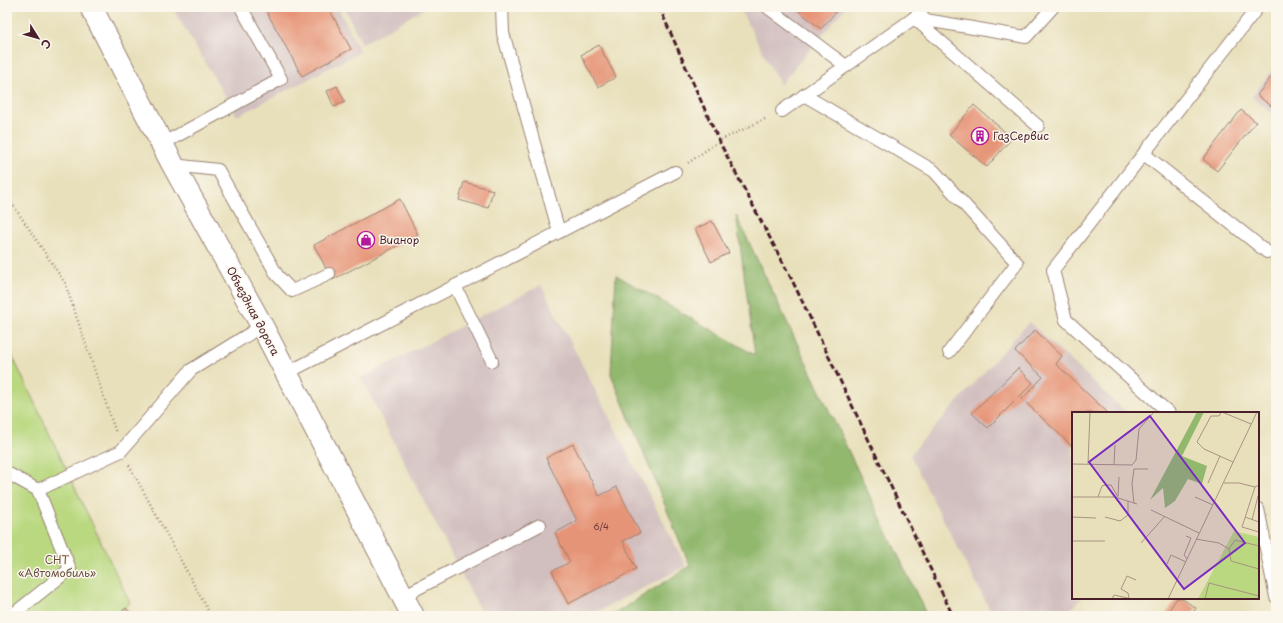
<svg xmlns="http://www.w3.org/2000/svg" width="1283" height="623" font-family="'Playpen Sans',sans-serif">
<style>
.industrial{fill:#d1bfbf}
.green{fill:#b9d87f;stroke:#827c55}
.forest{fill:#92b86e;stroke:#6e6c4c}
.building{fill:#e69477}
.lines{fill:none;stroke-linecap:round;stroke-linejoin:round}
.service-casing{stroke:#998073;stroke-width:14}
.primary-casing{stroke:#998073;stroke-width:24}
.path{stroke:#998073;stroke-width:2.5;stroke-dasharray:1 3;stroke-linecap:butt}
.service{stroke:#fff;stroke-width:12}
.primary{stroke:#fff;stroke-width:22}
.rail{stroke:#4a1f2b;stroke-width:3;stroke-dasharray:6 3;stroke-linecap:butt}
.labels{text-anchor:middle;stroke-width:3;stroke-linejoin:round;paint-order:stroke}
.number-label{font-size:9px;fill:#713c3e}
.poi-label{font-size:11px;fill:#4a1f2b;stroke:#fbf7ec;text-anchor:start}
.street-label{font-size:11px;fill:#4a1f2b;stroke:#fbf7ec}
.park-label{font-size:11px;fill:#664d40;stroke:#fbf7ec}
.inset-road{fill:none;stroke:#a99381;stroke-width:1}
.view{fill:#7b2cbf;fill-opacity:0.15;stroke:#7b2cbf;stroke-width:2}
.inset-edge{fill:none;stroke:#4a1f2b;stroke-width:2}
</style>
<rect width="100%" height="100%" fill="#fbf7ec"/>
<filter id="ink" filterUnits="userSpaceOnUse"><feTurbulence type="fractalNoise" baseFrequency=".025" numOctaves="2"/><feDisplacementMap in="SourceGraphic" scale="8" xChannelSelector="R" yChannelSelector="G"/><feConvolveMatrix kernelMatrix="1 2 1 2 8 2 1 2 1" color-interpolation-filters="sRGB"/></filter>
<filter id="wash" filterUnits="userSpaceOnUse"><feTurbulence type="fractalNoise" baseFrequency=".012" numOctaves="4" result="noise"/><feDisplacementMap in="SourceGraphic" scale="16" xChannelSelector="R" yChannelSelector="G"/><feGaussianBlur stdDeviation="0.9" result="paint"/><feColorMatrix in="noise" values="0 0 0 0 0 0 0 0 0 0 0 0 0 0 0 0 0 1.4 0 .05"/><feComposite in="paint" operator="in"/></filter>
<g filter="url(#wash)">
<rect width="100%" height="100%" fill="#e8e0bb"/>
<!-- industrial -->
<g class="industrial">
<path d="M172,7h166l22,45 -123,64z"/>
<path d="M344,7h83l-65,37z"/>
<path d="M739,7h107l-66,78z"/>
<path d="M1276,65v51l-24,-19z"/>
<path d="M541,285l145,281 -97,50h-106l-122,-238z"/>
<path d="M1029,322l98,91h-54v185h9l-18,18h-71l-83,-161z"/>
</g>
<!-- green -->
<path class="green" d="M7,345l123,258 -15,13h-108z"/>
<!-- forest -->
<path class="forest" d="M736,215l191,401h-316l79,-50 -79,-192 5,-99 139,80z"/>
<g id="blocks">
<!-- building -->
<g class="building">
<path d="M264,7h64l23,42 -49,27z"/>
<path d="M794,7h46l-19,22z"/>
<path d="M599,45l17,32 -18,10 -17,-32z"/>
<path d="M1276,71v29l-5,6 -14,-11z"/>
<path d="M337,86l8,16 -11,5 -7,-16z"/>
<path d="M974,105l38,33 -25,29 -38,-32z"/>
<path d="M1241,110l15,12 -39,49 -14,-12z"/>
<path d="M464,182l29,8 -5,18 -29,-8z"/>
<path d="M400,199l18,36 -86,45 -18,-35z"/>
<path d="M712,221l17,32 -18,9 -16,-33z"/>
<path d="M1035,330l27,26 -6,8 52,49h-35v34l-51,-48 21,-22 -28,-26z"/>
<path d="M1018,368l15,15 -45,45 -16,-15z"/>
<path d="M573,444l26,52 18,-9 23,46 -17,8 13,28 -68,35 -16,-33 18,-9 -15,-29 22,-12 -31,-63z"/>
<path d="M1177,598h4l15,10 -5,8h-26z"/>
<path d="M126,608l6,8h-15z"/>
</g>
</g>
</g>
<g filter="url(#ink)">
<use href="#blocks" fill-opacity="0" stroke="#998073" stroke-width="1"/>
<g class="lines">
<defs>
<g id="service">
<path d="M502,7l1,26 56,199"/>
<path d="M767,7l79,59"/>
<path d="M914,18l124,108"/>
<path d="M914,18l112,19 27,-30"/>
<path d="M804,95l130,76 83,92 -68,89"/>
<path d="M782,111l132,-93 10,-11"/>
<path d="M162,144l119,-65 -39,-70"/>
<path d="M1144,154l123,98"/>
<path d="M173,165l45,5 59,105 15,16 37,-17"/>
<path d="M455,286l37,75"/>
<path d="M287,373l388,-201"/>
<path d="M1169,413l-103,-93 -13,-50 205,-263"/>
<path d="M7,473l31,17"/>
<path d="M1258,509l18,88"/>
<path d="M403,596l137,-71"/>
<path d="M11,616l59,-47 -32,-79 83,-39 70,-81 71,-44"/>
</g>
<path id="primary" d="M91,7l82,158 89,161 151,290"/>
</defs>
<!-- service casing -->
<use href="#service" class="service-casing"/>
<!-- primary casing -->
<use href="#primary" class="primary-casing"/>
<!-- path -->
<g class="path">
<path d="M688,163l31,-22 48,-23"/>
<path d="M7,196l58,87 51,150"/>
<path d="M129,465l82,151"/>
</g>
<!-- service -->
<use href="#service" class="service"/>
<!-- primary -->
<use href="#primary" class="primary"/>
<!-- rail -->
<path class="rail" d="M659,7l60,134 72,137 162,338"/>
</g>
</g>
<!-- icons -->
<defs>
<symbol id="building-ring" viewBox="-11 -11 22 22"><circle r="9.5" fill="#fbf7ec" stroke="#b5179e" stroke-width="1.5"/><path d="M-4-6H4V6H1V3H-1V6H-4ZM-2.5-4.3h1.7v1.8h-1.7ZM.8-4.3h1.7v1.8H.8ZM-2.5-1h1.7V.8h-1.7ZM.8-1h1.7V.8H.8Z" fill="#b5179e"/></symbol>
<symbol id="shop-ring" viewBox="-11 -11 22 22"><circle r="9.5" fill="#fbf7ec" stroke="#b5179e" stroke-width="1.5"/><path d="M-5-2.5h2.3a2.7 3.5 0 0 1 5.4 0H5L5.5 6h-11ZM-1.5-2.5h3a1.5 2.3 0 0 0-3 0Z" fill="#b5179e"/></symbol>
</defs>
<g fill-rule="evenodd">
<use href="#building-ring" x="970" y="126" width="20" height="20"/>
<use href="#shop-ring" x="356" y="230" width="20" height="20"/>
</g>
<g class="labels">
<!-- number labels -->
<g class="number-label">
<text x="601" y="530">6/4</text>
</g>
<!-- poi labels -->
<g class="poi-label">
<text x="993" y="140">ГазСервис</text>
<text x="379" y="244">Вианор</text>
</g>
<!-- street labels -->
<g class="street-label">
<text transform="translate(253 311) rotate(62)" y="4">Объездная дорога</text>
</g>
<!-- park labels -->
<g class="park-label">
<text x="57" y="564">СНТ<tspan x="57" dy="13">«Автомобиль»</tspan></text>
</g>
</g>
<!-- overview -->
<g transform="translate(1072 412)">
<rect width="187" height="187" fill="#e8e0bb"/>
<path d="M162,119l25,6v62h-61z" fill="#b9d87f"/>
<path d="M125,0h7l-22,44 25,10 -5,18 -14,-5 -13,22 -10,7 -2,-20 -13,12z" fill="#92b86e"/>
<path class="inset-road" d="M149,0l-2,4h-8l-14,26 7,7 29,13M150,0l29,12M0,52l60,1 4,-5 3,-31 15,-17M16,52l2,-52M42,53l1,-20M136,71l12,-27M152,71h15l16,4 4,-2M183,75l-13,40 17,5M46,84l1,-19M0,85h43l22,7M26,85l4,-11 3,-1h6l7,12M123,85l18,8M62,91l-2,-19 2,-15h14M79,98l48,23M0,105l24,1M33,105l15,4 8,-6v-14M173,105l14,5M180,108l6,-24M114,124l5,2 -7,17 3,4M124,127l23,4 10,6 6,-9 24,6M0,129h33M69,131l24,-27M157,137l2,12 28,8M95,152l4,-9 15,7M57,186l-1,-5 -7,-4 6,-13 9,4M40,187l2,-4 18,4M96,187l89,-187M133,187l4,-16 50,13"/>
<path class="view" d="M78,4l95,127 -61,46 -95,-127z"/>
<rect width="187" height="187" class="inset-edge"/>
</g>
<!-- margin -->
<rect width="1283" height="623" fill="none" stroke="#fbf7ec" stroke-width="24"/>
<!-- north arrow -->
<g transform="translate(38 38) rotate(127)" stroke="#fbf7ec" stroke-width="3" paint-order="stroke">
<path d="M0-3L7 15L0 10L-7 15Z" fill="#4a1f2b"/>
<text y="-6" font-size="11" font-weight="bold" text-anchor="middle" fill="#4a1f2b">С</text>
</g>
</svg>
